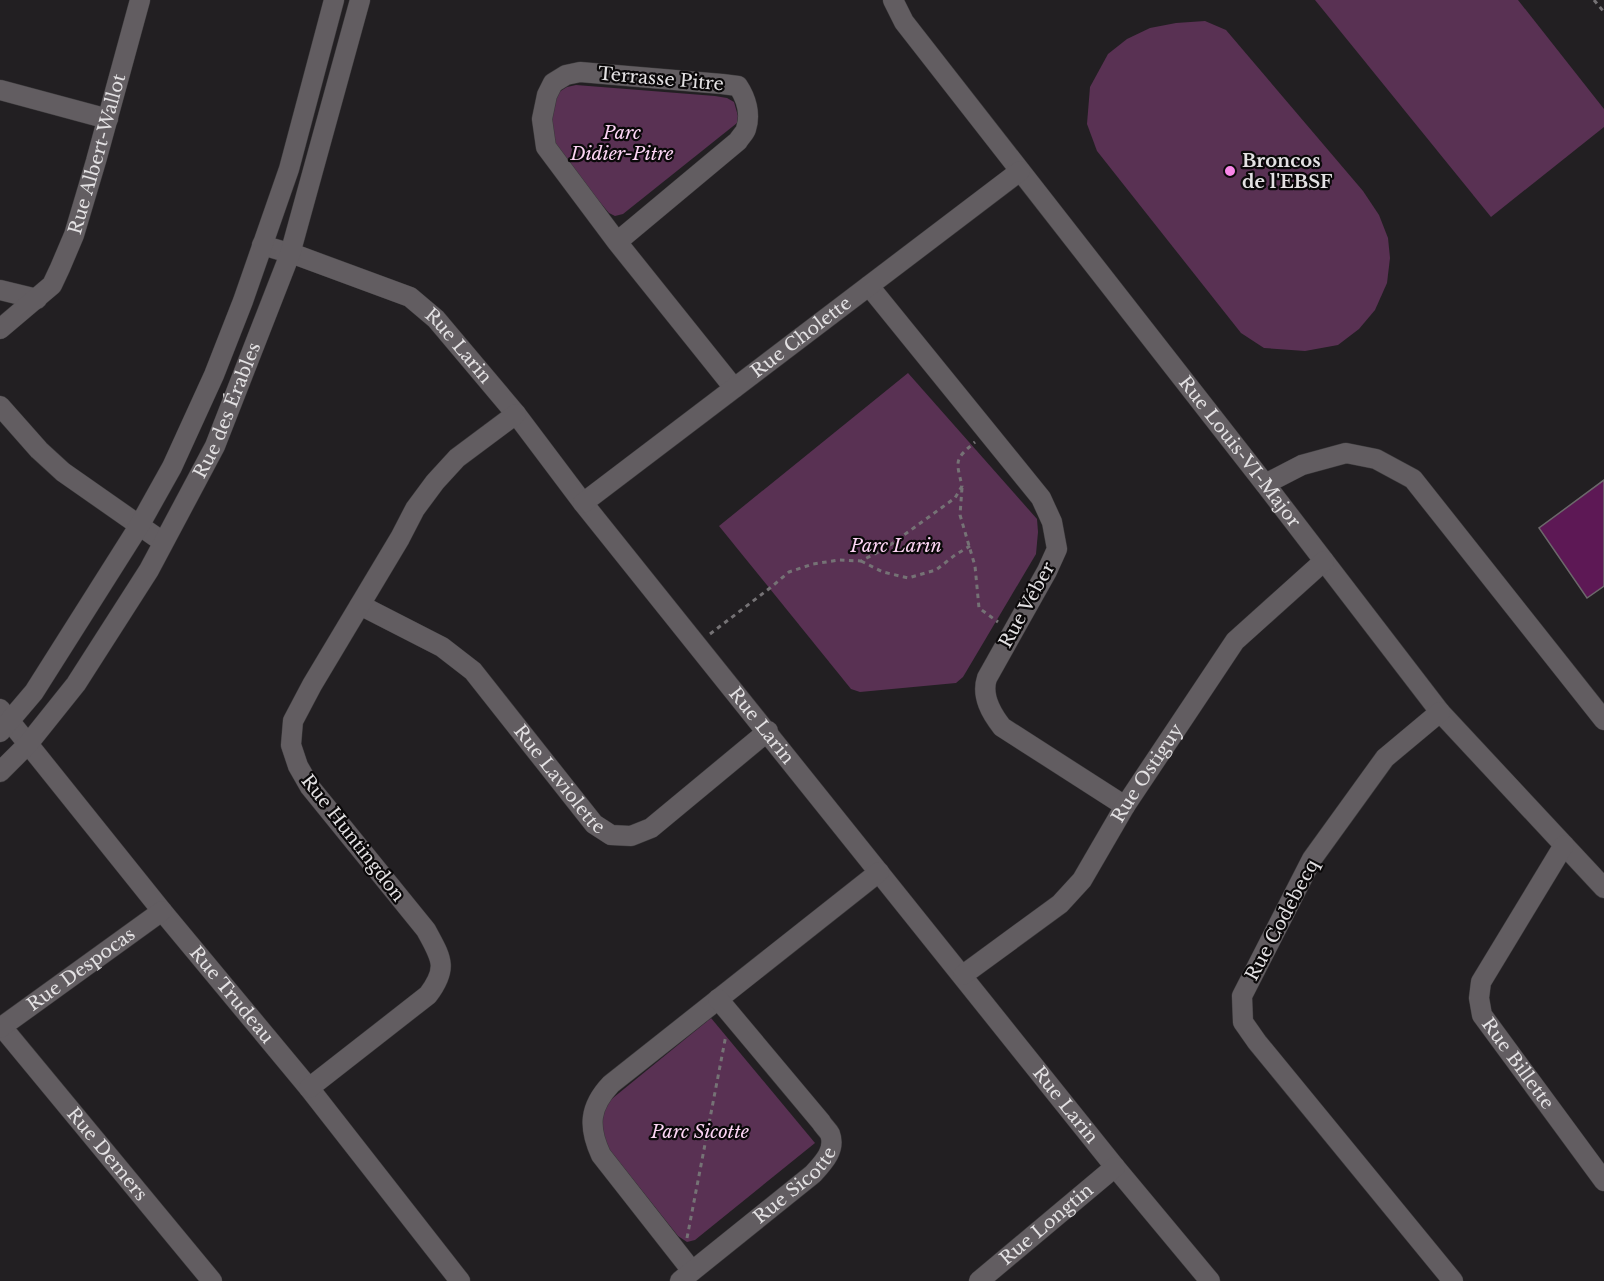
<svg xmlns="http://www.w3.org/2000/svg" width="1604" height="1281" font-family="'Libre Baskerville',serif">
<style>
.green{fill:#593153}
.building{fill:#5d1855;stroke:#6c686b;stroke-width:1.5}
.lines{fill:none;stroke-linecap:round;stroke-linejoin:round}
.minor-casing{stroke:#3b393b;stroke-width:21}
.path{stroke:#757275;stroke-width:3;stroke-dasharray:4.5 4.5;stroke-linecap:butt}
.minor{stroke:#625d61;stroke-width:20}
.poi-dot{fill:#f987e9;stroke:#0b090a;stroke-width:2}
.labels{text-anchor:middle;stroke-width:4.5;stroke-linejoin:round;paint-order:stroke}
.street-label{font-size:18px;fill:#e3e1e3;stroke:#0b090a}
.park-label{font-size:18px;font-style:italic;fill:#fdd5f5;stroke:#0b090a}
.poi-label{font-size:18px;font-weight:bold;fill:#e3e1e3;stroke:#0b090a;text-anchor:start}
</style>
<rect width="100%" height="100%" fill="#221f22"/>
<!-- green -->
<g class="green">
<path d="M1315,0h203l86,109v18l-113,90z"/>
<path d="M1205,21l21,9 137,161 16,24 9,23 2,20 -3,25 -12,27 -16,19 -21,16 -33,6 -41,-3 -23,-15 -144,-182 -10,-27 3,-37 18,-33 19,-15 23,-11 26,-5z"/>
<path d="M576,85l139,11 12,2 7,4 4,14 -1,7 -114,91 -8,2 -6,-3 -55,-65 -4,-22 4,-27 5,-7 8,-5z"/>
<path d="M908,373l129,146 1,13 -2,22 -73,123 -7,6 -96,9 -9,-3 -132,-163z"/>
<path d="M711,1018l104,125 -120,97 -8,2 -9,-6 -74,-93 -2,-20 1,-11 5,-10z"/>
</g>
<!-- building -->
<path class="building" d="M1604,480v106l-17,12 -48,-70z"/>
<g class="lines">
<defs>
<g id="minor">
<path id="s1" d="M893,0l11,22 361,462 175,228 164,176"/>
<path d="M0,90l108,29"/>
<path d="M617,242l121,-101c2,-4 7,-8 8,-12 5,-15 0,-31 -8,-43l-16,-2 -142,-12 -14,3 -13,8 -6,12 -5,24 4,28 71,95 117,146"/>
<path id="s2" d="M262,245l37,11 111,41 26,22 80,95 67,89 532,664 95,114"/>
<path d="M869,286l172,212 11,24 5,27 -10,22 -60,107c-6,18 4,35 15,49l123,79"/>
<path d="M0,290l37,9"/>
<path id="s3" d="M0,329l52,-44 8,-17 14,-33 22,-74 44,-161"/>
<path d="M0,406l39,44 24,22 100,70"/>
<path d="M1265,484l37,-19 44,-12 30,6 37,20 191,241"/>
<path id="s4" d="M583,503l437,-332"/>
<path id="s5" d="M360,605l82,42 31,24 121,153 17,11 20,1 20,-8 117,-97"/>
<path id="s6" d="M0,709l162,202 147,177 151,193"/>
<path d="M1440,712l-55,46 -73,101 -70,137 1,26 14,20 196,239"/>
<path d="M0,732l34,-40 105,-166 33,-59 42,-92 29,-74 46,-132 45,-169"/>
<path id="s7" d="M0,772l28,-28 48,-60 73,-114 66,-124 75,-192 70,-254"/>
<path id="s8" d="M1564,845l-83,137 -2,16 3,17 122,166"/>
<path id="s9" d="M963,975l97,-71 22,-24 43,-74 110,-165 89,-80"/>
<path id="s10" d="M2,1027l210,254"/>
<path id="s11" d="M0,1028l162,-117"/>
<path d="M309,1088l119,-93c21,-28 13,-37 -2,-65l-116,-143 -12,-21 -7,-21 2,-24 19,-36 88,-147 15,-29 20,-27 22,-24 59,-44"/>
<path d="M692,1271l-91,-116c-13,-28 -12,-48 10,-71l268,-212"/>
<path id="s12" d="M680,1281l133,-107c10,-11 23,-24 17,-40 -2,-4 -7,-8 -9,-12l-103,-123"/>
<path id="s13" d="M979,1281l136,-114"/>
</g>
</defs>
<!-- minor casing -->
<use href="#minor" class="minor-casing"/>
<!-- path -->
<g class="path">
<path d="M1594,0l10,12"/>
<path d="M962,488l-2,27 15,51 4,42 19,14"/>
<path d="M861,561l22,11 25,6 28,-8 19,-15 15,-9"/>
<path d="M710,634l60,-46 19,-16 24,-8 26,-4 22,1 25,-13 69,-50 7,-12c-6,-26 -8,-26 13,-44"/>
<path d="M687,1238l39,-203"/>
</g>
<!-- minor -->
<use href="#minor" class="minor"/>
</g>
<!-- markers -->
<circle class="poi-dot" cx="1230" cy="171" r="6"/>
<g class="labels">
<!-- street labels -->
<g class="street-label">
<text transform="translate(661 79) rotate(5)" y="6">Terrasse Pitre</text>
<text dy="6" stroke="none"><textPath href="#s3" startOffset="207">Rue Albert-Wallot</textPath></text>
<text dy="6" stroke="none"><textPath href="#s4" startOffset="274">Rue Cholette</textPath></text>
<text dy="6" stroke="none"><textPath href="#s2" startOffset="226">Rue Larin</textPath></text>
<text dy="6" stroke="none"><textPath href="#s7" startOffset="430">Rue des Érables</textPath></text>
<text dy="6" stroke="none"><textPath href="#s1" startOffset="570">Rue Louis-VI-Major</textPath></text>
<text transform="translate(1027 605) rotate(-61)" y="6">Rue Véber</text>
<text dy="6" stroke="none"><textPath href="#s2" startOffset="712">Rue Larin</textPath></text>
<text dy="6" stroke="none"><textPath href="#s9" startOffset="278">Rue Ostiguy</textPath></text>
<text dy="6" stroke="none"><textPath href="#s5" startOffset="270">Rue Laviolette</textPath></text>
<text transform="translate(353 838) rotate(52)" y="6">Rue Huntingdon</text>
<text transform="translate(1282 920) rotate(-62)" y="6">Rue Codebecq</text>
<text dy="6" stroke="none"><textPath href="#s11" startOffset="100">Rue Despocas</textPath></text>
<text dy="6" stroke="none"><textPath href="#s6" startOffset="368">Rue Trudeau</textPath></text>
<text dy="6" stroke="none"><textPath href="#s8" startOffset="254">Rue Billette</textPath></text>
<text dy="6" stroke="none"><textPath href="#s2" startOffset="1198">Rue Larin</textPath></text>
<text dy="6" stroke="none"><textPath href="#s10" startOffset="165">Rue Demers</textPath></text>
<text dy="6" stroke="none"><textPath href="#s12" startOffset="150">Rue Sicotte</textPath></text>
<text dy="6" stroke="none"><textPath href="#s13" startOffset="88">Rue Longtin</textPath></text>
</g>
<!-- park labels -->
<g class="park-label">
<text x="622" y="139">Parc<tspan x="622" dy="21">Didier-Pitre</tspan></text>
<text x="896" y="552">Parc Larin</text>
<text x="700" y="1138">Parc Sicotte</text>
</g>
<!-- poi labels -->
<g class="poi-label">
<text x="1242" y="167">Broncos<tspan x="1242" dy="21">de l'EBSF</tspan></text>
</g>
</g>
</svg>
